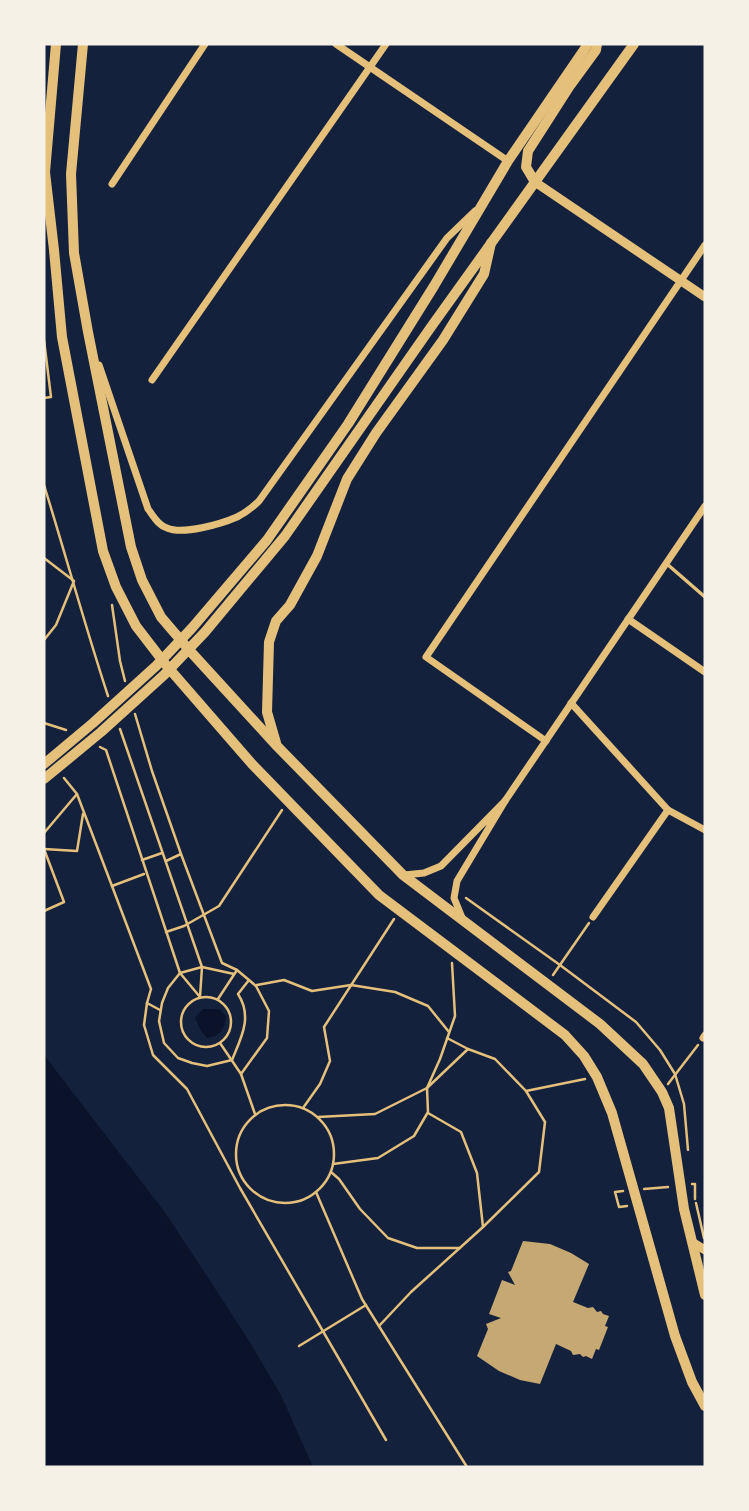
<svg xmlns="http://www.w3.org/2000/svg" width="749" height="1511" font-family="'Sofia Sans Condensed',sans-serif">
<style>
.water{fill:#0b132b}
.building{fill:#c6a872}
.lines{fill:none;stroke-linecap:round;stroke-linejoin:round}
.path{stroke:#e5c07b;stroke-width:2.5}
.service{stroke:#e5c07b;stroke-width:3.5}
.minor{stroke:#e5c07b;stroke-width:7}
.tertiary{stroke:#e5c07b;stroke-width:9}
.secondary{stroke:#e5c07b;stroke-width:10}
.primary{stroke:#e5c07b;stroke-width:10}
</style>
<rect width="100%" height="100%" fill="#14213d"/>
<!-- water -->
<g class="water">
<path d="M203,1009h16l7,7c-2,14 -5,20 -19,22l-6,-7 -6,-13z"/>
<path d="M44,1055l120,156 43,65 44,68 31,53 31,70h-269z"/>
</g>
<!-- building -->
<path class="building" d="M523,1241l27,3 21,9 18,11 -16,38 15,6 5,-1 4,5 4,-1 2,3 6,2 -4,10 3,1 -9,23 -3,-1 -4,10 -6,-3 -3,1 -3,-3 -7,1 -2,-4 -15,-7 -16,40 -20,-4 -21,-9 -22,-15 11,-27 -2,-5 15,-6 -12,-4 13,-34 13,5 -7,-13 3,-1z"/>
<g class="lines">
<!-- path -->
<g class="path">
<path d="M44,340l7,57 -7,1"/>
<path d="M44,485c22,71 41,141 64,211"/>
<path d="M44,558l30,23 -18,44 -12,15"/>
<path d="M112,605l8,56 5,20"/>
<path d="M135,714l17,57 29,83"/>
<path d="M44,723l22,7"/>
<path d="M120,729l82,238 -2,30"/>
<path d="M100,747l6,3 74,223 20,24"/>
<path d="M77,794l35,92 32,-12"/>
<path d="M44,833l33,-39 -13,-16"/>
<path d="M44,849l20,53 -20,9"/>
<path d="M44,849l33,2 6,-37"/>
<path d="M142,860l20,-7"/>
<path d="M166,861l15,-7 41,109 15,7 19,16 13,25 -2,27 -26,36"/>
<path d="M112,886l39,103 -4,14 13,7"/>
<path d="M466,898l94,67 76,57 24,28 15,24 9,30 4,46"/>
<path d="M166,932l18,-6 35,-20 63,-96"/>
<path d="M234,974l-32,-7 -22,6 -12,15 -6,15 -3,18 5,22 14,15 14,5 15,3 25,-6c9,-22 21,-43 6,-66l11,-14"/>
<path d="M553,975l36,-52"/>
<path d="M257,985l27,-5 28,11 39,-6 44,7 33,14 21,26"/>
<circle cx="206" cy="1022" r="25"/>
<path d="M218,999l19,-29"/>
<path d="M147,1003l-3,22 9,30 34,34 53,99 146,252"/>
<path d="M447,1038l21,11"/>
<path d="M220,1043l21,31 14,40"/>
<path d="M668,1084l30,-39"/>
<path d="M526,1091l59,-12"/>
<circle cx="285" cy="1154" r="49"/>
<path d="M303,1108l17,-24 10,-23 -6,-34 70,-108"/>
<path d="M428,1113l33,19 16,41 6,54"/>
<path d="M318,1117l57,-3 52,-26 41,-39 27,10 31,32 19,31 -6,50 -56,55 -72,65 -32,34"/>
<path d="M333,1164l45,-6 36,-22 14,-24 -1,-24 13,-29 15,-43 -3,-53"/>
<path d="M331,1172l8,7 21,30 28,29 29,10h43"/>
<path d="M692,1184h3v15"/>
<path d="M644,1189l24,-2"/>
<path d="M623,1191l-8,1 4,15 8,-1"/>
<path d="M316,1192l46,107 105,168"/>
<path d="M696,1203l8,35"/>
<path d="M299,1346l67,-41"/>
</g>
<!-- service -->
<path class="service" d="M667,564l38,33"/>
<!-- minor -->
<g class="minor">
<path d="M336,44l172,117"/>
<path d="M112,184l93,-140"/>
<path d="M99,365l49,144c6,8 10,16 19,19 16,7 54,-4 70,-11 8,-4 15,-9 22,-16l188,-263 28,-27"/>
<path d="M152,380l234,-336"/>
<path d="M628,619l77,53"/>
<path d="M571,703l97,107 37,20"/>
<path d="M546,741l-120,-84 279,-412"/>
<path d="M505,801l200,-295"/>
<path d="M404,875l20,-2 17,-7 64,-65 -48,80 -3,17 9,22"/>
<path d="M593,917l75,-107"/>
<path d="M703,1038l2,-3"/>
</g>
<!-- tertiary -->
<g class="tertiary">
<path d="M535,182l170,115"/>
<path d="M692,1242l13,8"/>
</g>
<!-- secondary -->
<g class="secondary">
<path d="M535,182l-9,-15 2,-16 41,-64 27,-37 1,-6"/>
<path d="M44,764l49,-41 63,-57 36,-38 75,-88 81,-116 86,-138 74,-125 80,-117"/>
<path d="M44,779l57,-47 63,-57 41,-43 80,-96 146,-209 203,-283"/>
</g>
<!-- primary -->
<g class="primary">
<path d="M56,44l-11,128 9,78 8,87 41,214 13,36 20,39 30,39 86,99 127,131 186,140 19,21 13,21 15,36 63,223 17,46 13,24"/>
<path d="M83,44l-12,130 3,79 14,79 43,215 11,33 19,37 29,34 87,95 126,129 197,149 43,40 19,28 7,16 15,101 21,86"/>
<path d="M276,743l-9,-31 2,-70 7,-21 14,-16 27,-49 30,-77 29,-46 67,-93 41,-66 7,-31"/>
</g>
</g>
<!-- border -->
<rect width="749" height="1511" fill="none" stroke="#f6f1e7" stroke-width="91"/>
</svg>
